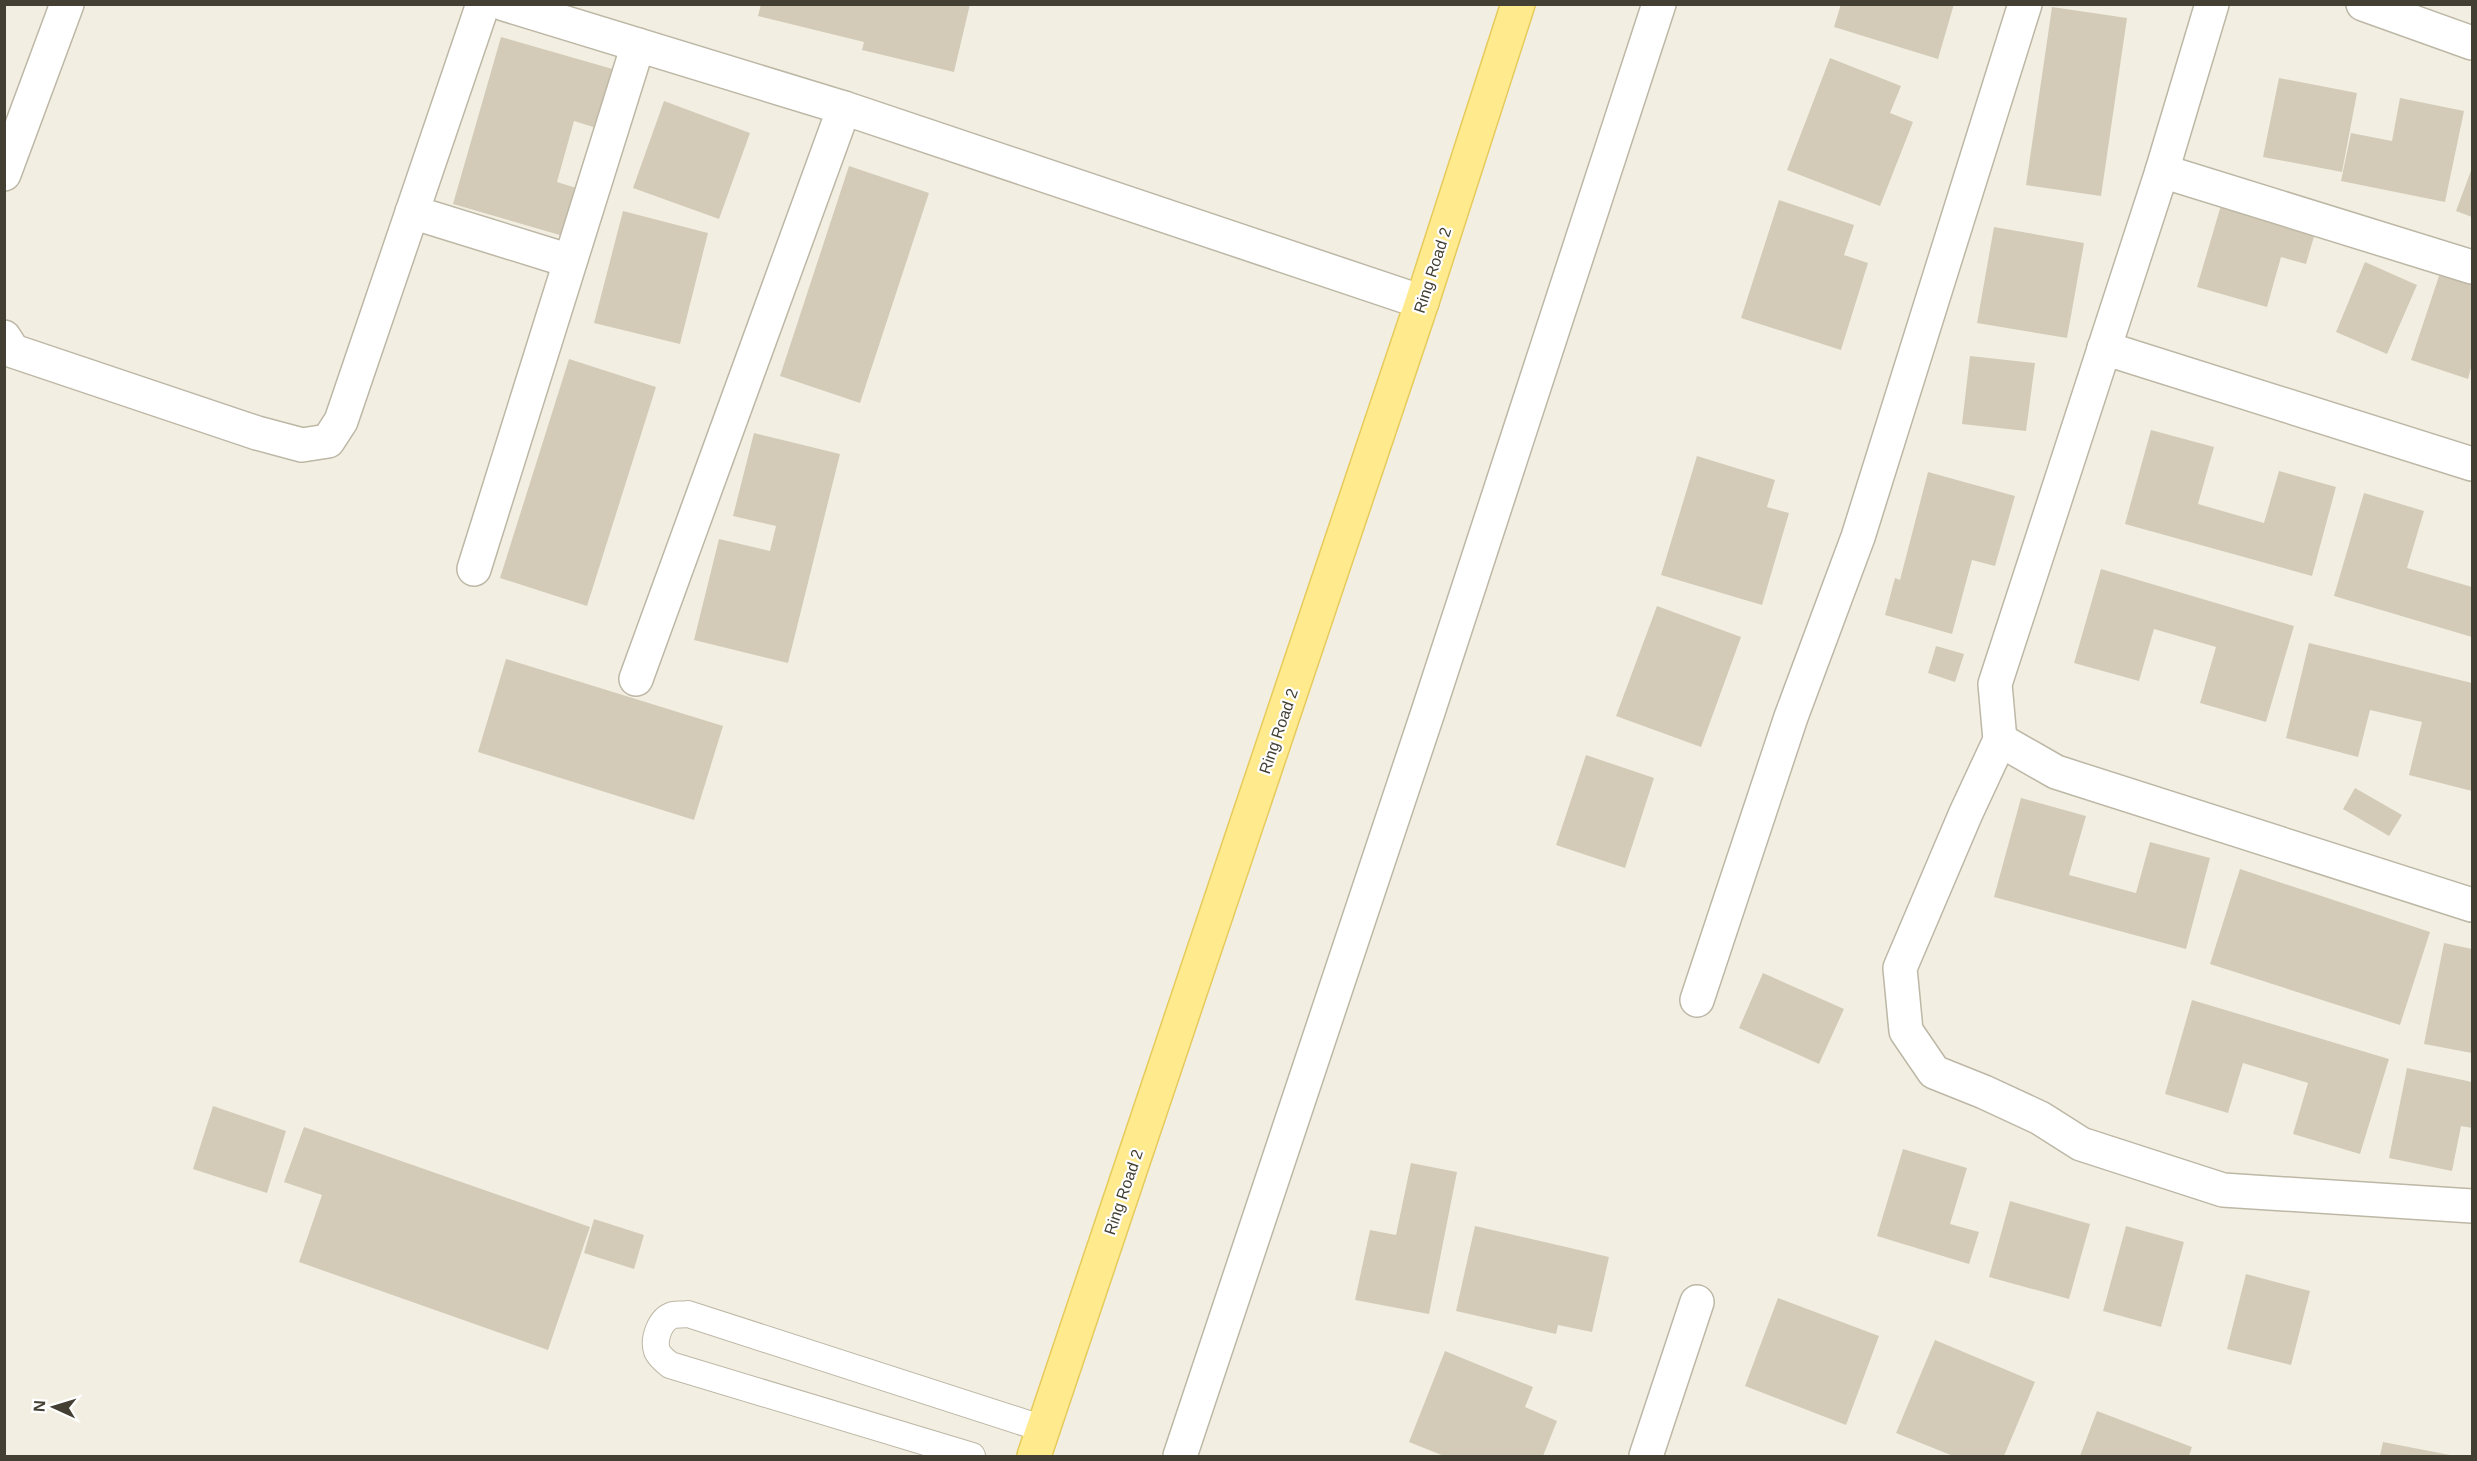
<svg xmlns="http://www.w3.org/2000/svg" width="2477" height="1461" font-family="Arial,sans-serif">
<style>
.building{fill:#d3cbb8}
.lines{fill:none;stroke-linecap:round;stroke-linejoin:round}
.service-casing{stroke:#bdb7a5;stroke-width:28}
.minor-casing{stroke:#bdb7a5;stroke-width:36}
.primary-casing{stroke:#e6ca5c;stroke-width:36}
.service{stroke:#fff;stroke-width:26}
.minor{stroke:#fff;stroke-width:33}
.primary{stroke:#ffea8e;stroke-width:33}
.labels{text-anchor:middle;stroke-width:4.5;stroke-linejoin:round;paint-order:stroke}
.street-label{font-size:16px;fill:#433f33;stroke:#fff}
</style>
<rect width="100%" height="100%" fill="#f2efe2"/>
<!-- building -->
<g class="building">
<path d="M761,4h209l-16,68 -92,-22 2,-8 -106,-26z"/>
<path d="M1841,4h113l-16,55 -104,-32z"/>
<path d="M2052,7l75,11 -26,178 -75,-11z"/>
<path d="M501,37l122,35 -17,59 -32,-10 -17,61 26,8 -13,48 -117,-34z"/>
<path d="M1830,58l71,28 -11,27 23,9 -33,84 -93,-36z"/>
<path d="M2279,78l78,15 -15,79 -79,-15z"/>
<path d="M2400,98l64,13 -19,91 -104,-21 10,-48 41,8z"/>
<path d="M664,101l86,32 -31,86 -86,-31z"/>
<path d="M849,166l80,27 -69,210 -80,-27z"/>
<path d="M2472,168v49l-16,-6z"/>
<path d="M2224,195l94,28 -12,41 -25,-7 -14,50 -70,-20z"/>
<path d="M1779,200l75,25 -10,30 24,8 -27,87 -100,-32z"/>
<path d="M623,211l85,22 -28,111 -86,-21z"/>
<path d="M1994,227l90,16 -17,95 -90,-15z"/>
<path d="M2365,262l52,23 -30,69 -51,-22z"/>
<path d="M2441,270l31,11v83l-4,15 -57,-19z"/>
<path d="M1970,356l65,7 -9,68 -64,-7z"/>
<path d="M569,359l87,28 -69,219 -87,-28z"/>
<path d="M2151,430l63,17 -16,57 66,19 15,-52 57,16 -24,89 -187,-52z"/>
<path d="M754,433l86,21 -52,209 -94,-23 25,-101 51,12 6,-25 -43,-10z"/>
<path d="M1697,456l78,24 -8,27 22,6 -27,92 -101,-30z"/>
<path d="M1928,472l87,24 -20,70 -23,-6 -20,74 -67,-19 10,-37 5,2z"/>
<path d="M2364,493l60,18 -17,57 65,19v50l-138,-41z"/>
<path d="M2101,569l193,57 -28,96 -66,-19 16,-56 -62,-18 -15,52 -65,-18z"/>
<path d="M1657,606l84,31 -40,110 -85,-31z"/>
<path d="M2309,643l163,40v108l-63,-16 13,-53 -52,-12 -12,47 -72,-19z"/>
<path d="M1936,646l28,8 -9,28 -27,-9z"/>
<path d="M506,659l217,67 -29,94 -216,-68z"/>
<path d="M1586,755l68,23 -29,90 -69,-23z"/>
<path d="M2355,788l47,27 -13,21 -46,-27z"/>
<path d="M2021,798l65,18 -17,59 67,18 14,-51 60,16 -24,91 -192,-52z"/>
<path d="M2240,869l190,63 -30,93 -190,-61z"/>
<path d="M2444,943l28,6v104l-48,-9z"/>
<path d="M1763,973l81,36 -25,55 -80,-36z"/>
<path d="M2192,1000l197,59 -29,95 -67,-20 15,-51 -65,-20 -15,50 -63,-19z"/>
<path d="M2407,1068l65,14v46l-11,-2 -9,45 -63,-13z"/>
<path d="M213,1106l73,25 -19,62 -74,-24z"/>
<path d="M304,1127l286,100 -42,123 -249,-88 23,-67 -38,-13z"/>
<path d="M1903,1149l64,19 -17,56 29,8 -10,32 -92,-28z"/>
<path d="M1411,1163l46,9 -28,142 -74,-14 15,-70 26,5z"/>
<path d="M2010,1201l80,23 -21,75 -80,-22z"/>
<path d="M594,1219l50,16 -10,34 -50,-16z"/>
<path d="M1475,1226l134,31 -17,75 -34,-7 -2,9 -100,-23z"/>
<path d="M2126,1226l58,16 -23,85 -58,-16z"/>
<path d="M2246,1274l64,17 -19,74 -64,-16z"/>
<path d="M1778,1298l101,38 -33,89 -101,-39z"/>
<path d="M1935,1340l100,42 -31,74h-51l-57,-23z"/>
<path d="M1445,1351l88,36 -8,20 32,14 -14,35h-99l-35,-14z"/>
<path d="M2097,1411l95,36 -3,9h-109z"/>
<path d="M2383,1442l67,13v1h-70z"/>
</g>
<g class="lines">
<defs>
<path id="service" d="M972,1456l-302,-91c-5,-4 -11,-9 -13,-14 -4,-12 3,-32 16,-36 5,-1 10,0 15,-1l356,115"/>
<g id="minor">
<path d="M504,4l340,104 578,194"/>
<path d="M2212,4l-50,167 -167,513 5,56 -34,73 -66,155 6,63 28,41 50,20 56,26 41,26 142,46 249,16"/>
<path d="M2363,4l109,39"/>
<path d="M2162,171l310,96"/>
<path d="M4,174l63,-170"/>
<path d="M412,212l158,49"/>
<path d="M4,337l9,14 244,82 45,12 26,-4 13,-20 142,-417"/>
<path d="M2104,348l368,116"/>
<path d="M474,569l164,-524"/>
<path d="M636,679l208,-571"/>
<path d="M2000,740l56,32 416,133"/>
<path d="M1697,1000l94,-283 67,-180 167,-533"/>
<path d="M1180,1456l248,-744 231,-708"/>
<path d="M1646,1456l51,-154"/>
</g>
<path id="primary" d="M1034,1456l388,-1154 96,-298"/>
</defs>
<!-- service casing -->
<use href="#service" class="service-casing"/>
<!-- minor casing -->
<use href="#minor" class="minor-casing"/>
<!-- primary casing -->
<use href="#primary" class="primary-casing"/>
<!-- service -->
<use href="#service" class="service"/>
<!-- minor -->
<use href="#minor" class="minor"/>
<!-- primary -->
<use href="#primary" class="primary"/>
</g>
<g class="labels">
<!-- street labels -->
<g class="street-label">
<text transform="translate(1432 270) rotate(-72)" y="6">Ring Road 2</text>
<text transform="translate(1278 731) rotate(-71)" y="6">Ring Road 2</text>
<text transform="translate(1123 1192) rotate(-71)" y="6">Ring Road 2</text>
</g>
</g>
<!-- border -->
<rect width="2477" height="1461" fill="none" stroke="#433f33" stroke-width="12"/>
<!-- north arrow -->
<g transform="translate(54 1407) rotate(274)" stroke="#ffffff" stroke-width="4.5" paint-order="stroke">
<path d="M0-4.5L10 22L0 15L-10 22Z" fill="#433f33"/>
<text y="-9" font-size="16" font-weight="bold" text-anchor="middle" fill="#433f33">N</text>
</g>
</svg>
